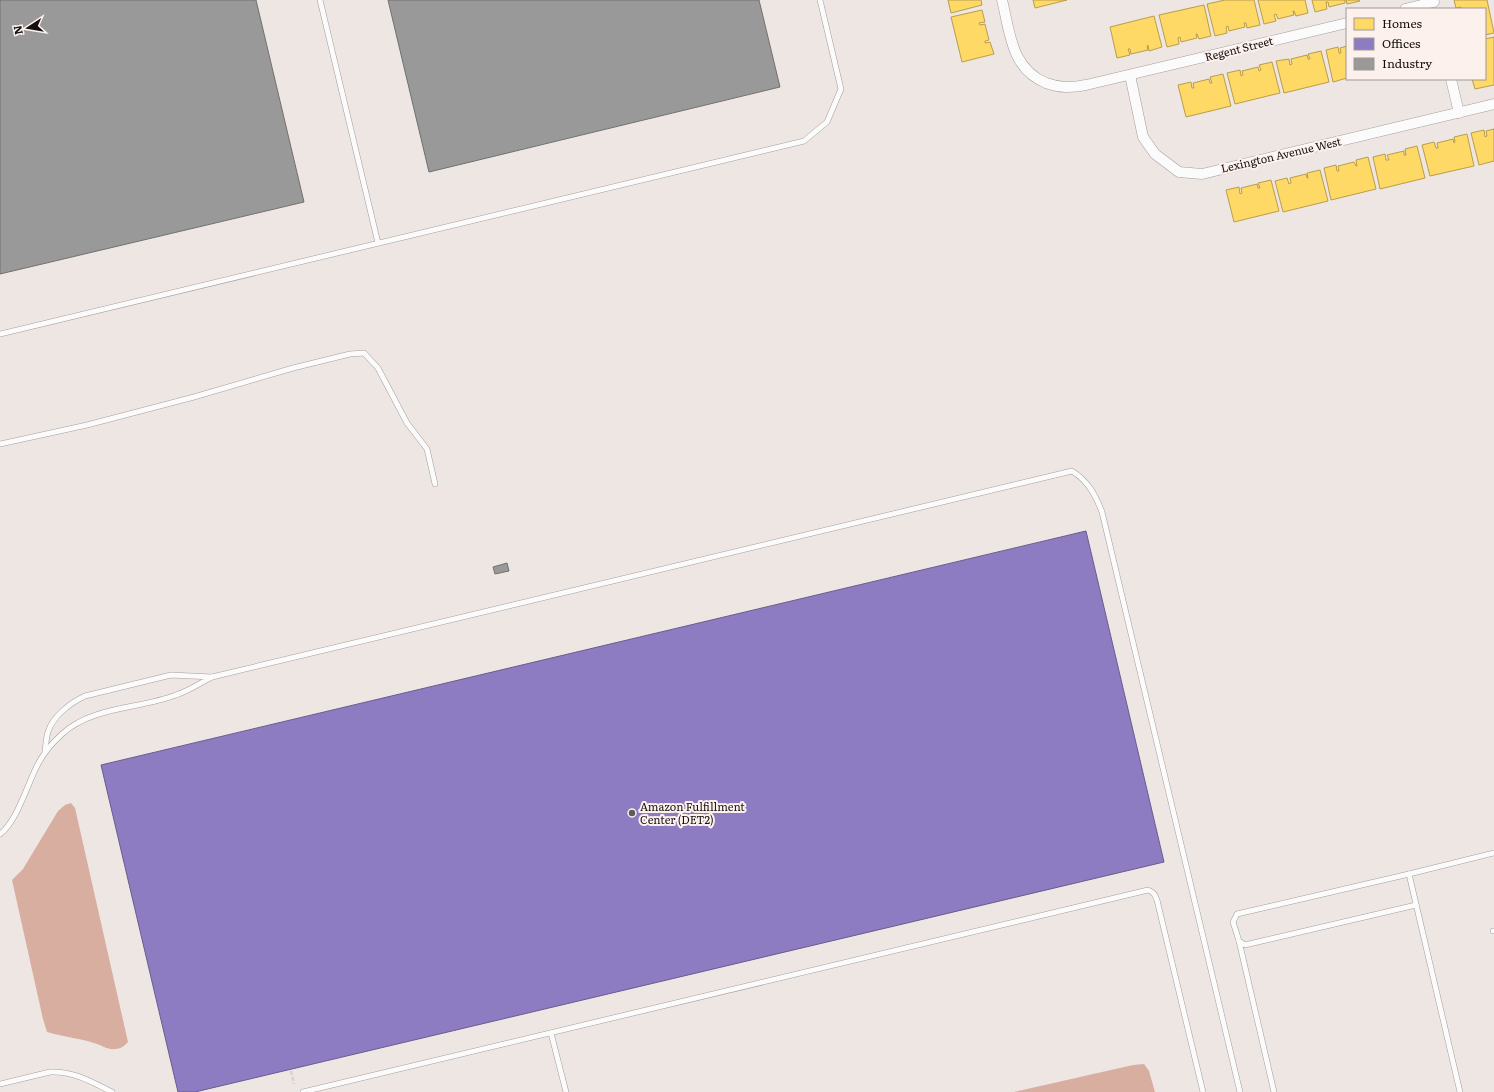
<svg xmlns="http://www.w3.org/2000/svg" width="1494" height="1092" font-family="Literata,serif">
<style>
.water{fill:#d8aea0}
.homes{fill:#ffd966;stroke:#b89d4c}
.offices{fill:#8e7cc3;stroke:#695c8d}
.industry{fill:#999;stroke:#71706f}
.lines{fill:none;stroke-linecap:round;stroke-linejoin:round}
.service-casing{stroke:#a49e9c;stroke-width:6}
.minor-casing{stroke:#a49e9c;stroke-width:11}
.path{stroke:#d4d2d2;stroke-width:2.5;stroke-dasharray:4 2;stroke-linecap:butt}
.service{stroke:#fcfbfb;stroke-width:5}
.minor{stroke:#fcfbfb;stroke-width:10}
.poi-dot{fill:#605b59;stroke:#fdf1ee;stroke-width:1.5}
.labels{text-anchor:middle;stroke-width:4;stroke-linejoin:round;paint-order:stroke}
.street-label{font-size:11px;fill:#14100e;stroke:#fdf1ee}
.poi-label{font-size:11px;fill:#14100e;stroke:#fdf1ee;text-anchor:start}
</style>
<rect width="100%" height="100%" fill="#eee6e3"/>
<!-- water -->
<g class="water">
<path d="M71,803l4,5 53,234c-4,4 -7,7 -13,7 -7,1 -12,-3 -18,-5 -17,-6 -33,-7 -50,-12l-4,-13 -31,-139 11,-11 35,-58 7,-6z"/>
<path d="M1144,1064l5,7 6,21h-141l119,-27z"/>
</g>
<!-- homes -->
<g class="homes">
<path d="M948,0h33l1,5 -31,8z"/>
<path d="M1033,0h34l-32,8z"/>
<path d="M1225,0h29l6,25 -13,3 -1,-5h-2l1,4 -16,4 -1,-5 -2,1 1,6 -12,3 -8,-32z"/>
<path d="M1258,0h47l3,13 -12,3 -2,-5h-1l1,4 -16,4 -2,-5 -2,1 2,6 -12,3z"/>
<path d="M1312,0h33v3l-16,4 -1,-5h-2l1,7 -12,3z"/>
<path d="M1346,0h13l1,1 -13,3z"/>
<path d="M1454,0h33l7,33 -9,2v-26h-27l3,-1v-1l-5,1z"/>
<path d="M1204,5l7,31 -12,3 -2,-5h-1l1,4 -16,4 -1,-5 -2,1 1,6 -12,3 -8,-32z"/>
<path d="M982,10l3,12 -6,1 1,2 5,-1 4,16 -4,1v2l5,-1 4,12 -32,8 -11,-45z"/>
<path d="M1154,16l8,31 -13,4 -1,-6 -1,1 1,4 -17,4 -1,-5h-2l2,6 -13,3 -7,-31z"/>
<path d="M1494,37v48l-19,4 -3,-10h13v-40z"/>
<path d="M1347,46v32l-14,4 -7,-32 12,-3 1,6h2l-1,-5z"/>
<path d="M1321,51l8,31 -45,11 -8,-32 13,-2 1,6 2,-1 -1,-5 16,-4 1,4h2l-2,-5z"/>
<path d="M1272,62l8,31 -45,11 -8,-31 13,-3 1,6 2,-1 -1,-4 16,-4 1,4 2,-1 -2,-5z"/>
<path d="M1223,74l8,32 -45,11 -8,-32 13,-3 1,6h2l-1,-5 16,-4 1,4h2l-2,-6z"/>
<path d="M1494,129v32l-15,4 -8,-32 13,-3 1,7 2,-1 -1,-5z"/>
<path d="M1467,134l7,32 -44,10 -8,-31 12,-3 2,6h2l-1,-5 16,-4 1,4 1,-1 -1,-5z"/>
<path d="M1417,146l8,32 -45,11 -7,-32 12,-3 1,6h3l-2,-5 17,-4v4h2l-1,-6z"/>
<path d="M1368,157l8,32 -45,11 -7,-32 12,-3 1,6h2l-1,-5 16,-4 2,4h1l-1,-6z"/>
<path d="M1320,170l8,31 -45,11 -8,-31 12,-3 2,6 2,-1 -1,-5 16,-4 1,4h1l-1,-5z"/>
<path d="M1271,180l8,31 -45,11 -8,-32 13,-3 1,7 2,-1 -1,-5 16,-4 1,4h2l-2,-5z"/>
</g>
<!-- offices -->
<path class="offices" d="M1086,531l78,331 -969,230h-17l-77,-327z"/>
<!-- industry -->
<g class="industry">
<path d="M0,0h256l48,202 -304,72z"/>
<path d="M388,0h371l21,87 -351,85z"/>
<path d="M507,563l2,8 -14,3 -2,-7z"/>
</g>
<g class="lines">
<defs>
<g id="service">
<path d="M320,0l58,243"/>
<path d="M0,334l804,-193 23,-19 14,-33 -21,-89"/>
<path d="M0,444l87,-19 107,-28 99,-29 57,-14 14,-1 14,15 29,55 20,26 8,35"/>
<path d="M212,677l860,-206c16,10 23,23 30,41l138,580"/>
<path d="M0,834c16,-11 27,-48 36,-66 6,-13 15,-24 26,-34 30,-28 78,-25 114,-39 13,-4 24,-12 36,-18l-41,-2 -86,21c-15,7 -32,20 -37,36 -2,6 -2,13 -3,19"/>
<path d="M1409,874l51,218"/>
<path d="M1416,905l-171,40 -6,-4 -6,-19 4,-8 172,-40 85,-21"/>
<path d="M1493,931h1"/>
<path d="M1239,941l35,151"/>
<path d="M551,1033l15,59"/>
<path d="M0,1084l50,-12c24,-1 42,10 62,20"/>
<path d="M303,1092l845,-202c6,2 7,5 9,10l46,192"/>
</g>
<g id="minor">
<path d="M1002,0c8,32 9,69 44,83 14,5 25,5 40,2l261,-62"/>
<path d="M1405,9l29,-7"/>
<path d="M1130,75l13,62 12,17 24,18 23,2 292,-70"/>
<path d="M1451,79l8,34"/>
</g>
</defs>
<!-- service casing -->
<use href="#service" class="service-casing"/>
<!-- minor casing -->
<use href="#minor" class="minor-casing"/>
<!-- path -->
<path class="path" d="M291,1071l3,13"/>
<!-- service -->
<use href="#service" class="service"/>
<!-- minor -->
<use href="#minor" class="minor"/>
</g>
<!-- markers -->
<circle class="poi-dot" cx="632" cy="813" r="4"/>
<g class="labels">
<!-- street labels -->
<g class="street-label">
<text transform="translate(1239 49) rotate(-14)" y="4">Regent Street</text>
<text transform="translate(1281 155) rotate(-13)" y="4">Lexington Avenue West</text>
</g>
<!-- poi labels -->
<g class="poi-label">
<text x="640" y="811">Amazon Fulfillment<tspan x="640" dy="13">Center (DET2)</tspan></text>
</g>
</g>
<!-- legend -->
<rect x="1346" y="8" width="140" height="72" fill="#fdf1ee" stroke="#a09794"/>
<rect x="1354" y="18" width="20" height="12" fill="#ffd966" stroke="#a09794"/>
<text x="1382" y="28" font-size="12" fill="#14100e">Homes</text>
<rect x="1354" y="38" width="20" height="12" fill="#8e7cc3" stroke="#a09794"/>
<text x="1382" y="48" font-size="12" fill="#14100e">Offices</text>
<rect x="1354" y="58" width="20" height="12" fill="#999999" stroke="#a09794"/>
<text x="1382" y="68" font-size="12" fill="#14100e">Industry</text>
<!-- north arrow -->
<g transform="translate(28 28) rotate(258)" stroke="#fdf1ee" stroke-width="3" paint-order="stroke">
<path d="M0-3L7 15L0 10L-7 15Z" fill="#14100e"/>
<text y="-6" font-size="11" font-weight="bold" text-anchor="middle" fill="#14100e">N</text>
</g>
</svg>
